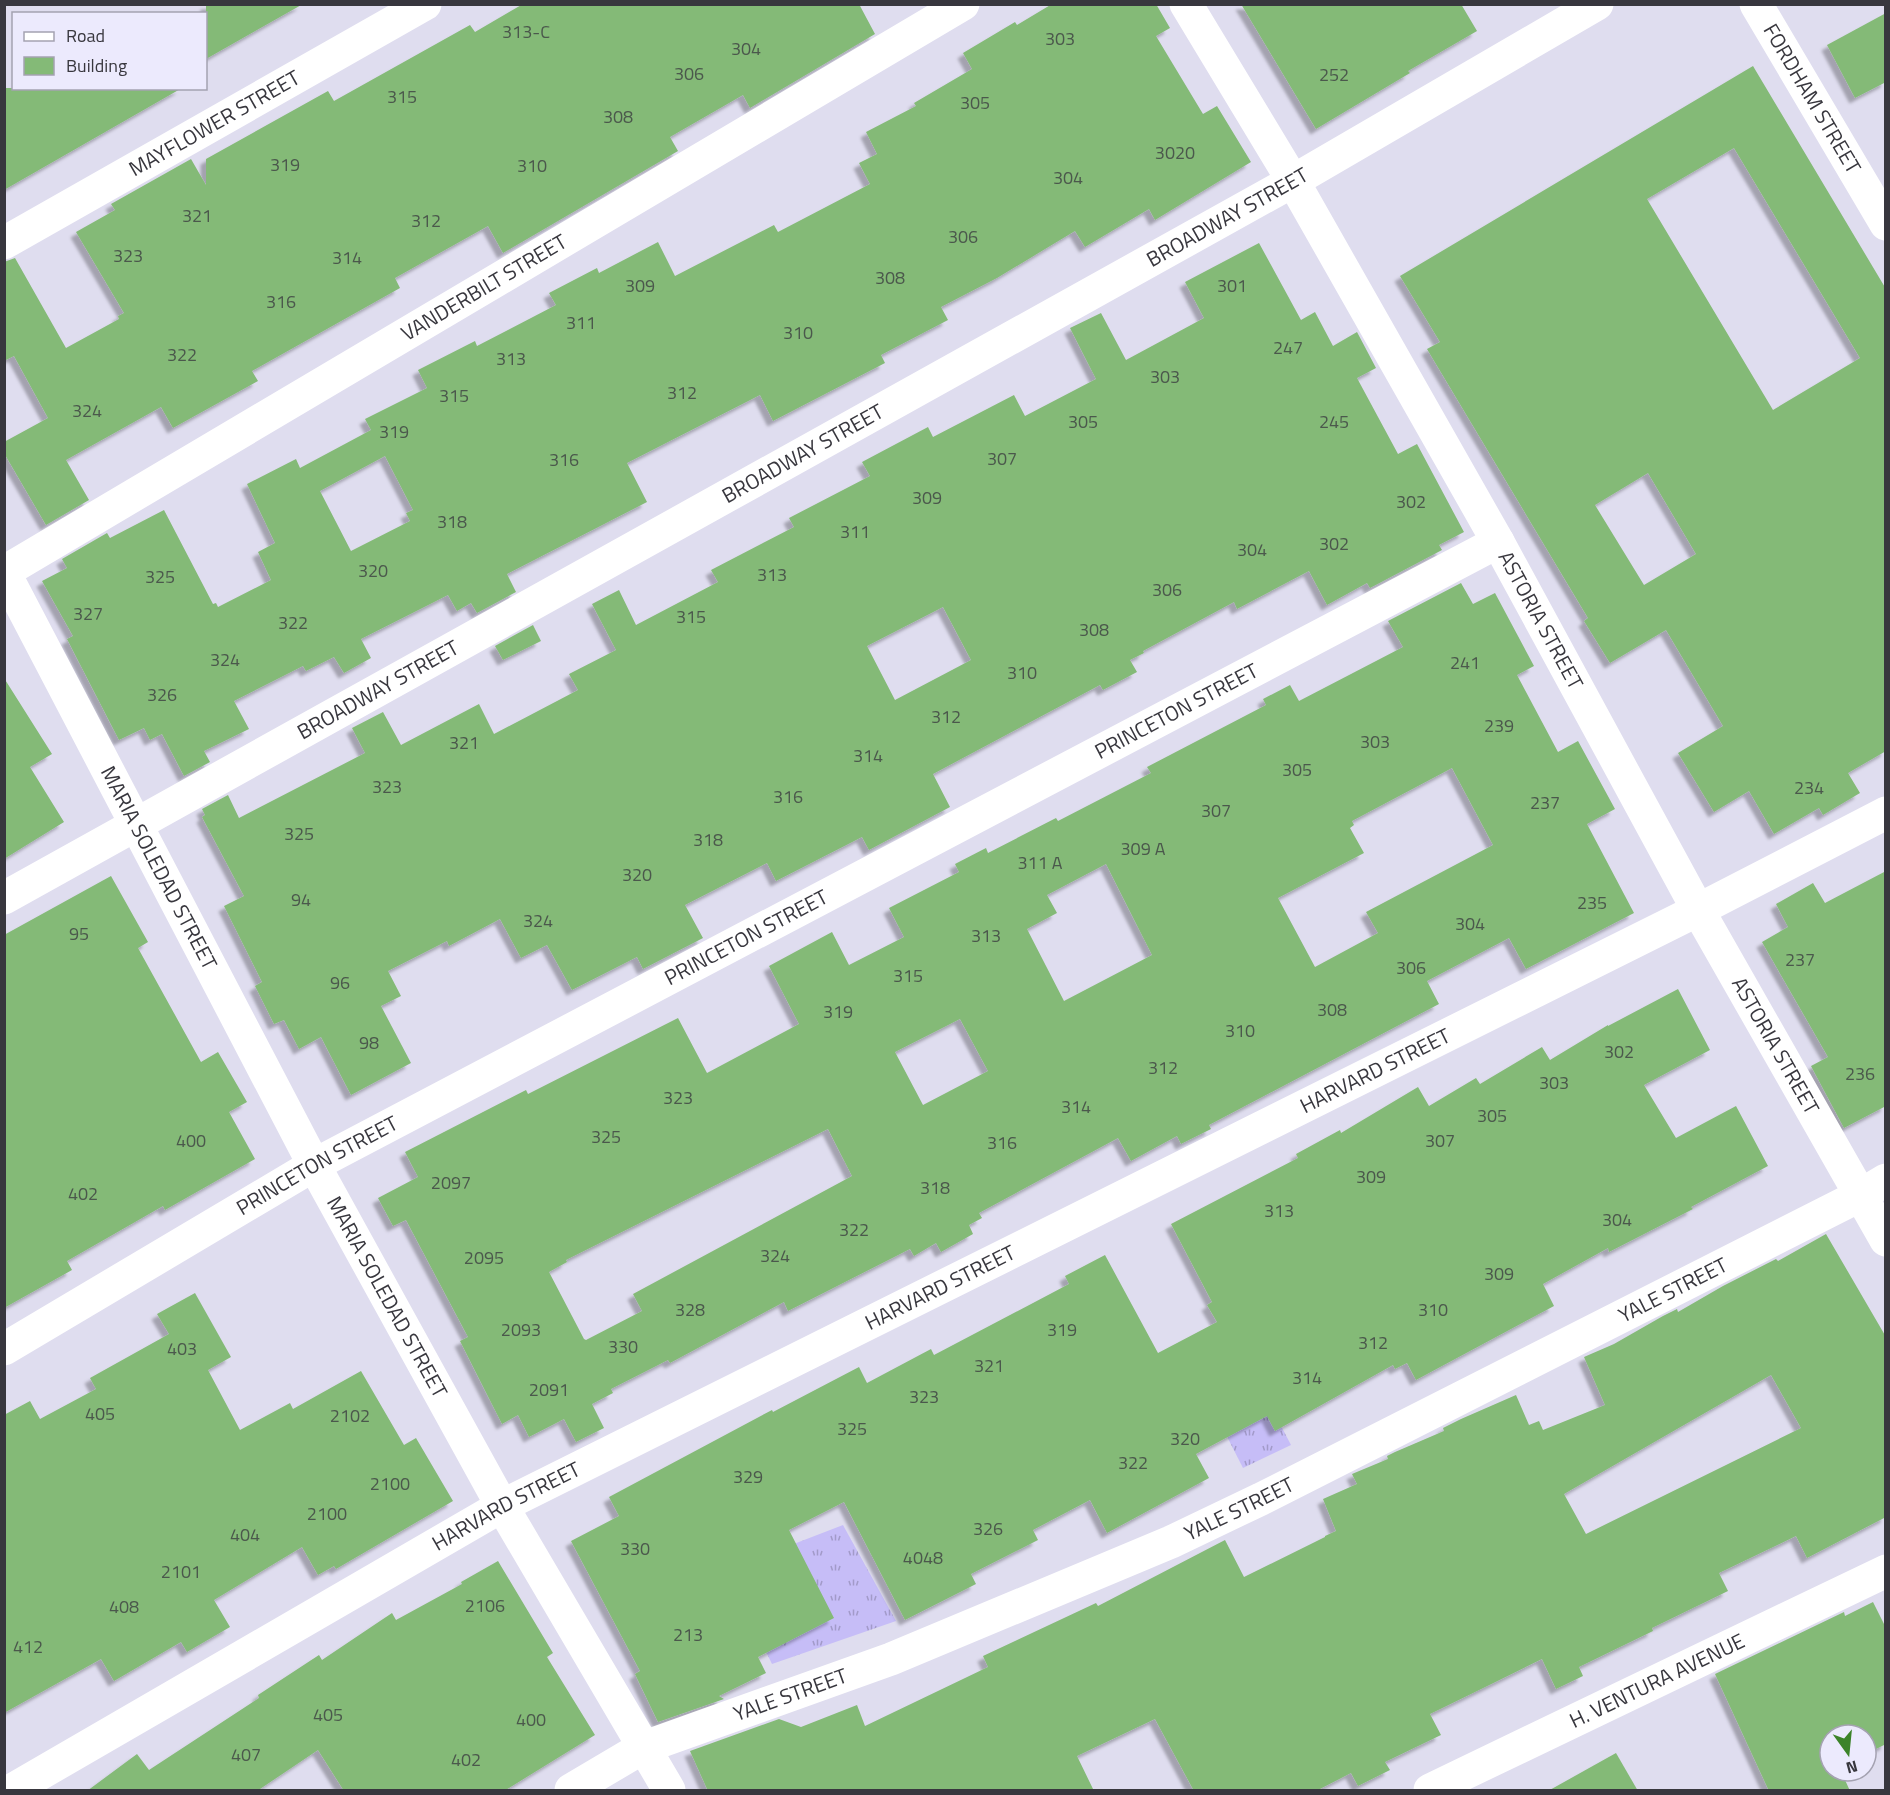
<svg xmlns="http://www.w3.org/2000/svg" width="1890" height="1795" font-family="'Titillium Web',sans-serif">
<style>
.grass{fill:url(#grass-tufts)}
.building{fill:#84ba77;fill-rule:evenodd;filter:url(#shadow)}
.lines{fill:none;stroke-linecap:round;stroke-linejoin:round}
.street{stroke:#fff;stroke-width:33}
.labels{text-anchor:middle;stroke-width:4.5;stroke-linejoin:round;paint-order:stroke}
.number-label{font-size:18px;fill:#4b584c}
.street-label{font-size:21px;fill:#38373e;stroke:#eceafd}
</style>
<defs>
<pattern id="grass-tufts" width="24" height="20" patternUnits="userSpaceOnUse" patternTransform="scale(1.5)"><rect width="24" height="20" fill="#c6bdf7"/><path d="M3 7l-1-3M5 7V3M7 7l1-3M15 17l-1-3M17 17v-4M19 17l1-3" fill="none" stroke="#a29ac9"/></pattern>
<filter id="shadow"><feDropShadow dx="-5.5" dy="5.5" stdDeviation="1.5" flood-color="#0004"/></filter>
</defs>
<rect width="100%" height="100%" fill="#dfddef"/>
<!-- grass -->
<g class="grass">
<path d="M1236,1340l55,105 -48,23 -53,-104z"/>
<path d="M843,1525l53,96 -124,43 -46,-94z"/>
</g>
<!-- building -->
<g class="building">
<path d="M206,4h97l-97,55z"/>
<path d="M523,4h336l16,30 -125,74 -7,-13 -73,42 8,14 -175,102 -15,-27 -93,52 5,10 -148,83 6,10 -85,47 -12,-21 -95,53 23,40 -43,25 -42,-72v-11l44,-24 -34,-62 -10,5v-99l11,-4 51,90 53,-29 -1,-3 6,-3 -48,-81 39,-22 -4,-6 80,-45 15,26v-26l122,-68 6,10 136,-76 5,7z"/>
<path d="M1052,4h104l14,24 -14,8 47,78 14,-8 34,56 -96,58 -6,-11 -64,38 -10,-16 -78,47 -56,29 7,13 -67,35 4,8 -112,58 -13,-26 -133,68 20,39 -140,72 9,18 -39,21 -6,-10 -14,8 -9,-16 -87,44 10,19 -27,15 -10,-16 -28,14 -3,-5 -69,35 15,28 -45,22 6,11 -26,14 -22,-42 -12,6 -6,-12 -25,12 -52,-101 6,-3 -31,-55 25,-13 -5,-9 45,-26 3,5 54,-28 49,94 3,-1 2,4 53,-27 -13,-28 17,-9 -28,-59 49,-25 4,9 71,-38 -6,-11 62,-31 -9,-18 57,-29 2,5 79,-41 -7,-12 48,-25 2,5 59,-31 17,34 99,-51 4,7 92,-48 -11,-21 18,-9 -11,-22 50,-26 -2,-3 58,-34 -9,-16 52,-31 2,3zM385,456l28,54 -7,3 4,8 -59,30 -31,-60z"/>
<path d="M1241,4h220l16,27 -69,40 2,2 -94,56z"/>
<path d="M1886,13v69l-31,16 -28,-53z"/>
<path d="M1753,66l133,223v462l-38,22 12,20 -37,22 -4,-7 -45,26 -25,-43 -35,21 -36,-59 45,-27 -57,-96 -56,33 -26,-42 4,-3 -161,-269 13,-7 -40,-66zM1734,148l126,210 -87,52 -126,-211zM1648,473l48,81 -52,31 -49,-80z"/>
<path d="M4,88h178l-178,102z"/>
<path d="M1259,243l42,77 14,-8 18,34 24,-14 19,36 -19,10 41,76 19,-10 47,88 -25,13 3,5 -72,38 -3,-5 -40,22 -18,-34 -72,38 -3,-7 -91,49 1,2 -14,7 7,12 -34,18 -3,-5 -167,89 17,33 -81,43 -7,-13 -86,44 -9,-18 -82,42 18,33 -60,31 -6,-12 -65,33 -25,-45 -26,13 -21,-39 -51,27 -2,-5 -59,30 13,25 -20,10 30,57 -60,32 -30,-58 -22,12 -15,-29 -10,4 -19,-38 7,-4 -38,-76 20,-10 -42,-79 3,-2 -3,-6 26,-14 11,23 126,-65 -13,-25 31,-16 18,33 78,-41 15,30 84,-44 -9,-16 47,-24 -24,-46 27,-14 17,35 82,-43 -7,-12 83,-43 -5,-9 81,-42 -8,-14 66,-35 5,10 81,-42 11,21 71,-37 -26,-51 31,-15 25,47 78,-42 -19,-36zM943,607l28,53 -76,40 -28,-54z"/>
<path d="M1461,583l12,21 22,-11 39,73 -17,9 41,77 20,-11 37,68 -28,15 47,89 -108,56 -17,-31 -82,43 12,23 -230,121 2,4 -30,15 -4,-8 -46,25 -13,-23 -139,75 3,5 -13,7 4,9 -32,18 -5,-9 -22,13 -4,-7 -122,62 -4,-9 -114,61 -2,-3 -57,29 2,4 -21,11 12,24 -28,14 -12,-23 -35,18 -11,-22 -16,9 -42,-83 8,-4 -62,-117 -13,6 -15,-28 40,-21 -13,-25 121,-62 2,4 150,-76 29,55 92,-49 -30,-58 63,-34 17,33 55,-28 -15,-29 70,-36 -4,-8 31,-16 2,5 68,-35 2,3 93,-48 -4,-6 119,-62 -3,-6 27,-14 9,16 104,-54 -15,-26zM1452,768l41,77 -127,67 12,21 -63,34 -37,-69 86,-45 -14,-25 4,-3 -2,-4zM1106,864l46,91 -88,46 -37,-72 30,-16 -10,-18zM960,1019l28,52 -65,34 -28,-53zM828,1129l24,47 -219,118 9,17 -56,29 -2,-1 -35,-67 18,-10 -1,-2z"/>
<path d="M533,625l8,16 -38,19 -8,-14z"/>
<path d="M4,678l48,76 -22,13 34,55 -60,37z"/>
<path d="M1886,871v235l-42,22 -33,-62 17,-9 -66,-115 26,-15 -12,-23 37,-21 12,20z"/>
<path d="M111,876l37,66 -10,6 63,114 17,-10 29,50 -18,10 26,47 -90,51 -2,-4 -96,55 5,9 -68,38v-373z"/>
<path d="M1678,989l32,61 -66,35 32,53 60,-32 32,60 -77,41 2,2 -84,43 -1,-4 -65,36 11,22 -138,74 -9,-17 -12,6 -2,-4 -118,66 -8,-15 -71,38 13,24 -102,55 -17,-33 -57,30 5,10 -67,34 5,10 -71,36 -61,-118 -55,28 45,88 -76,39 8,16 -47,23 5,3 -66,23 -23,-48 5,-3 -69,-130 48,-25 -10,-19 163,-87 1,2 86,-45 8,16 64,-34 3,6 135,-71 -4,-8 40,-21 53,98 59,-31 -10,-17 5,-3 -41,-78 127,-66 -2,-4 44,-24 1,3 77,-46 11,19 47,-28 4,6 62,-37 8,13 58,-35v1z"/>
<path d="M1826,1234l60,103v180l-79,41 -11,-22 -77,37 9,18 -76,37 1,3 -74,36 4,9 -27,13 -14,-30 -73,36 -39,19 11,21 -56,27 5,8 -32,16 -7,-13 -35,18h-122l-39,-72 -78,37 17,35h-386l-18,-40 89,-32 22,8 56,-22 8,21 123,-59 -5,-11 113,-53 2,3 127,-66 19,37 81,-40v-1l11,-5 -13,-32 34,-15 -5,-10 36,-15 -1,-3 8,-4 49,-21 -1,-3 18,-9 55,-24 13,30 10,-4 4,9 62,-25 -21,-48 30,-13 49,-28 14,-7 1,3 45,-26 53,-27 2,2zM1771,1375l30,53 -215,106 -22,-40z"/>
<path d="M195,1293l36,64 -23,13 32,60 50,-27 3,6 68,-38 43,74 12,-7 37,63 -117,68 -2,-3 -16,9 -16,-28 -88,53 16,27 -43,25 -6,-10 -67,39 -13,-22 -97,54v-298l26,-14 10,18 56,-30 -6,-11 79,-44 -12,-20z"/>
<path d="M498,1561l55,92 -6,4 48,78 -91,56h-160l-26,-41 -61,41h-170l50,-37 12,16 110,-72 -1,-3 61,-40 3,5 70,-47 4,7 66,-36 -1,-2z"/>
<path d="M1873,1602l13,26v116l-20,10v-19h-36v36h11l9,20h-81l-54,-117 129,-62 1,4z"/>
<path d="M1616,1753l22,38h-90z"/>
</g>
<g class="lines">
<!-- street -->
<g class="street">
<path id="s1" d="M1186,4l107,177 205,361 200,368 188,330"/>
<path id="s2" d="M1756,4l130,220"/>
<path id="s3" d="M4,243l421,-239"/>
<path id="s4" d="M4,572l310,593 188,341 167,284"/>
<path id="s5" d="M4,572l959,-568"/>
<path id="s6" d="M4,898l1289,-717 304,-177"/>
<path id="s7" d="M4,1349l310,-184 1184,-623"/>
<path id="s8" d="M12,1790l490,-284 1196,-596 188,-97"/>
<path id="s9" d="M571,1790l71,-42 249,-89 280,-117 90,-43 600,-304 25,-15"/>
<path id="s10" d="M1430,1790l456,-219"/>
</g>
</g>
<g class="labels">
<!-- number labels -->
<g class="number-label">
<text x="526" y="38">313-C</text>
<text x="1060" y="45">303</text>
<text x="746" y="55">304</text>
<text x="689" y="80">306</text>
<text x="1334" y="81">252</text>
<text x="402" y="103">315</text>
<text x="975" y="109">305</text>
<text x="618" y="123">308</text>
<text x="1175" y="159">3020</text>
<text x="285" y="171">319</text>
<text x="532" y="172">310</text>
<text x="1068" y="184">304</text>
<text x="197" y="222">321</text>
<text x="426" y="227">312</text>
<text x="963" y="243">306</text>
<text x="128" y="262">323</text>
<text x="347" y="264">314</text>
<text x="890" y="284">308</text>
<text x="640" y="292">309</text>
<text x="1232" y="292">301</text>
<text x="281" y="308">316</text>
<text x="581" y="329">311</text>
<text x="798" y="339">310</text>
<text x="1288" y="354">247</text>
<text x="182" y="361">322</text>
<text x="511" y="365">313</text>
<text x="1165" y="383">303</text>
<text x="682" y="399">312</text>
<text x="454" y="402">315</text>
<text x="87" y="417">324</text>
<text x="1083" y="428">305</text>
<text x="1334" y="428">245</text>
<text x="394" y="438">319</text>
<text x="1002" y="465">307</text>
<text x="564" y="466">316</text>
<text x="927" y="504">309</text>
<text x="1411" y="508">302</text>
<text x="452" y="528">318</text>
<text x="855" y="538">311</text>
<text x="1334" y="550">302</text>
<text x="1252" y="556">304</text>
<text x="373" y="577">320</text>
<text x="772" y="581">313</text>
<text x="160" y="583">325</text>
<text x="1167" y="596">306</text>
<text x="88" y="620">327</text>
<text x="691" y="623">315</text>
<text x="293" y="629">322</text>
<text x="1094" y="636">308</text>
<text x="225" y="666">324</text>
<text x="1465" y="669">241</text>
<text x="1022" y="679">310</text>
<text x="162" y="701">326</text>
<text x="946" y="723">312</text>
<text x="1499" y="732">239</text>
<text x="1375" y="748">303</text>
<text x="464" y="749">321</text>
<text x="868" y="762">314</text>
<text x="1297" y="776">305</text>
<text x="387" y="793">323</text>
<text x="1809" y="794">234</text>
<text x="788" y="803">316</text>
<text x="1545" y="809">237</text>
<text x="1216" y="817">307</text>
<text x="299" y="840">325</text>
<text x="708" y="846">318</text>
<text x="1143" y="855">309 A</text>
<text x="1040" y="869">311 A</text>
<text x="637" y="881">320</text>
<text x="301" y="906">94</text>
<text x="1592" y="909">235</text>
<text x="538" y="927">324</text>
<text x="1470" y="930">304</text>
<text x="79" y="940">95</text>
<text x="986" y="942">313</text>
<text x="1800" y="966">237</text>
<text x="1411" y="974">306</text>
<text x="908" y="982">315</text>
<text x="340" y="989">96</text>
<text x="1332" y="1016">308</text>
<text x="838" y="1018">319</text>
<text x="1240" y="1037">310</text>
<text x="369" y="1049">98</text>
<text x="1619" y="1058">302</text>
<text x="1163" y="1074">312</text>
<text x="1860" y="1080">236</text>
<text x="1554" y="1089">303</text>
<text x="678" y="1104">323</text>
<text x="1076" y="1113">314</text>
<text x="1492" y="1122">305</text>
<text x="606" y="1143">325</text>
<text x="191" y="1147">400</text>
<text x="1440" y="1147">307</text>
<text x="1002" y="1149">316</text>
<text x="1371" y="1183">309</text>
<text x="451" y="1189">2097</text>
<text x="935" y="1194">318</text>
<text x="83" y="1200">402</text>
<text x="1279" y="1217">313</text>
<text x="1617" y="1226">304</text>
<text x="854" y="1236">322</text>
<text x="775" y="1262">324</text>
<text x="484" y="1264">2095</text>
<text x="1499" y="1280">309</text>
<text x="690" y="1316">328</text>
<text x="1433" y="1316">310</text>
<text x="521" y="1336">2093</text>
<text x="1062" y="1336">319</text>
<text x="1373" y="1349">312</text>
<text x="623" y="1353">330</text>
<text x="182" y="1355">403</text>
<text x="989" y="1372">321</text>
<text x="1307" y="1384">314</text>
<text x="549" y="1396">2091</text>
<text x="924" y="1403">323</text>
<text x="100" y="1420">405</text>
<text x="350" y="1422">2102</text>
<text x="852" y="1435">325</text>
<text x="1185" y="1445">320</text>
<text x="1133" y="1469">322</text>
<text x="748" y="1483">329</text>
<text x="390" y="1490">2100</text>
<text x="327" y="1520">2100</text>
<text x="988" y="1535">326</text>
<text x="245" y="1541">404</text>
<text x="635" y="1555">330</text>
<text x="923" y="1564">4048</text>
<text x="181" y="1578">2101</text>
<text x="485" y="1612">2106</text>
<text x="124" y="1613">408</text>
<text x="688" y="1641">213</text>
<text x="28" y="1653">412</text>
<text x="328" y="1721">405</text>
<text x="531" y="1726">400</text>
<text x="246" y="1761">407</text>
<text x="466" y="1766">402</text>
</g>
<!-- street labels -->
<g class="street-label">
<text dy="7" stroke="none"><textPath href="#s2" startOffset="110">FORDHAM STREET</textPath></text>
<text dy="7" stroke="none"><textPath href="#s3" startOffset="242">MAYFLOWER STREET</textPath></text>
<text dy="7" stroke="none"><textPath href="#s6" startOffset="1400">BROADWAY STREET</textPath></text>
<text dy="7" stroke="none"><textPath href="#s5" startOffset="558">VANDERBILT STREET</textPath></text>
<text dy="7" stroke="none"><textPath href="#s6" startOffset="914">BROADWAY STREET</textPath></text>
<text dy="7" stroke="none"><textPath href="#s1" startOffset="711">ASTORIA STREET</textPath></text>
<text dy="7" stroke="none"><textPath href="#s6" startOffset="428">BROADWAY STREET</textPath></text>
<text dy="7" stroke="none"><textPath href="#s7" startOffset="1335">PRINCETON STREET</textPath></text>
<text dy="7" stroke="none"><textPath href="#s4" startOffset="334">MARIA SOLEDAD STREET</textPath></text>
<text dy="7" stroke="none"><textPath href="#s7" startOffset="849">PRINCETON STREET</textPath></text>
<text dy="7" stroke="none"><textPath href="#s1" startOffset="1197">ASTORIA STREET</textPath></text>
<text dy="7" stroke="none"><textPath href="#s8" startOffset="1542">HARVARD STREET</textPath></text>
<text dy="7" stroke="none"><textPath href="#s7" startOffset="363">PRINCETON STREET</textPath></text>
<text dy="7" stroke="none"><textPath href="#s8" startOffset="1056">HARVARD STREET</textPath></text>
<text dy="7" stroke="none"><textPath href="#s9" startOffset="1212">YALE STREET</textPath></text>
<text dy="7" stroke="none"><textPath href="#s4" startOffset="820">MARIA SOLEDAD STREET</textPath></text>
<text dy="7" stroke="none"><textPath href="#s8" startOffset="570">HARVARD STREET</textPath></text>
<text dy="7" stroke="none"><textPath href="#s9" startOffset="726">YALE STREET</textPath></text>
<text dy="7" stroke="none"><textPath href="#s10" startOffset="252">H. VENTURA AVENUE</textPath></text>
<text dy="7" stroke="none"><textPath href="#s9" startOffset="240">YALE STREET</textPath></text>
</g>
</g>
<!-- border -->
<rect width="1890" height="1795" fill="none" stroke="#38373e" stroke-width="12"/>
<!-- legend -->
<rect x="12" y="12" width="195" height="78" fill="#eceafd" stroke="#a4a2b1" stroke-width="1.5"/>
<rect x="24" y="32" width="30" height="9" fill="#ffffff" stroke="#a4a2b1" stroke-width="1.5"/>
<text x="66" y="42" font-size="18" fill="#38373e">Road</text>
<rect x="24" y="57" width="30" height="18" fill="#84ba77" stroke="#a4a2b1" stroke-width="1.5"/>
<text x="66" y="72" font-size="18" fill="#38373e">Building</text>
<!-- north arrow -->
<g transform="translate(1848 1753) rotate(165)"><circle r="28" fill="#eceafd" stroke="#a4a2b1" stroke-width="1.5"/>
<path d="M0-4.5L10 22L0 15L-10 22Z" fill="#3c8329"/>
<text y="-9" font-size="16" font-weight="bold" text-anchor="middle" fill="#38373e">N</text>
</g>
</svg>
